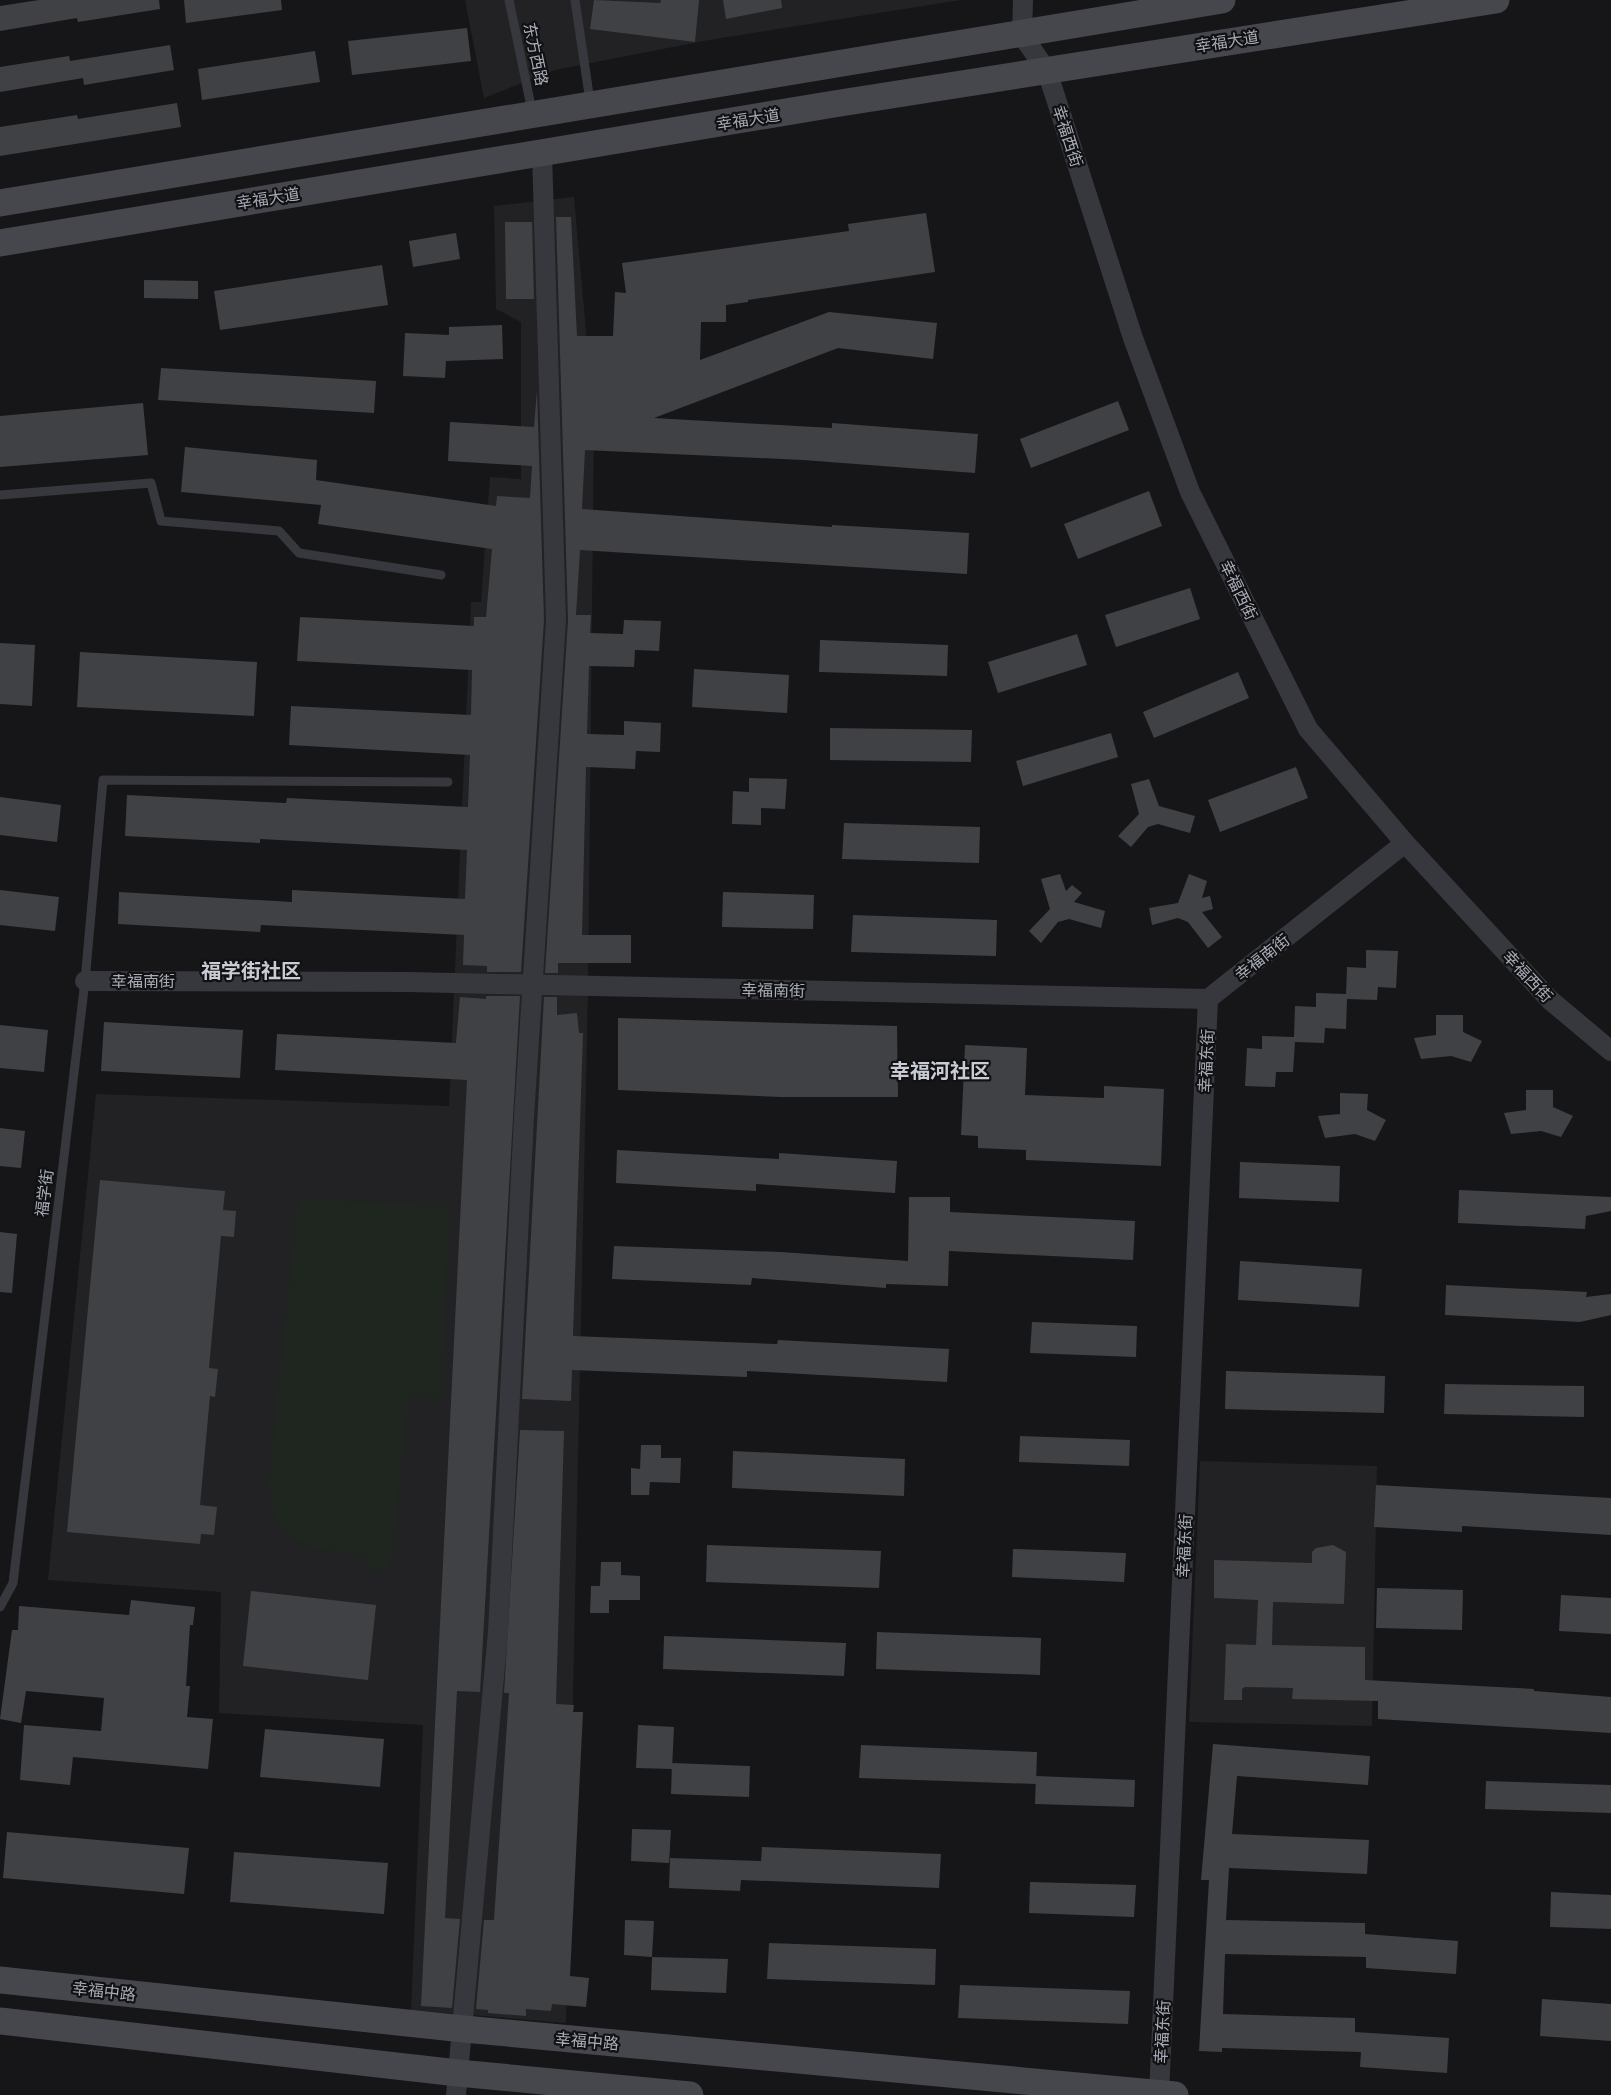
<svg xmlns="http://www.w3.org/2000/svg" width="1611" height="2095" font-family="'PT Sans Narrow','Noto Sans SC',sans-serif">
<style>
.built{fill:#222225}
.green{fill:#1e261f}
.building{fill:#404145}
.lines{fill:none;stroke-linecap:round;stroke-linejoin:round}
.service{stroke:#37383d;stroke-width:9}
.minor{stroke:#37383d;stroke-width:20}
.secondary{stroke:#45474d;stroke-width:27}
.labels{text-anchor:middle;stroke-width:4.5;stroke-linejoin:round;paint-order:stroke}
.street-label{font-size:16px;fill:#a8adb8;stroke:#111113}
.quarter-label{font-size:20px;font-weight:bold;fill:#c9ccd4;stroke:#111113}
</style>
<rect width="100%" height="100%" fill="#161618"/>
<!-- built -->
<g class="built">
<path d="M465,0h496l-252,40 -154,30 -71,28z"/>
<path d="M574,197l20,224 -6,569 -22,1033 -155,-13 12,-285 -204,-12 2,-121 -173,-12 48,-486 353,12 22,-504h10l9,-125 31,2v-157l-25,-13 -2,-103z"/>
<path d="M1200,1461l177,5 -5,260 -183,-4z"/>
</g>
<!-- green -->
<path class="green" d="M298,1198l152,9 -10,191h-31l-19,174 -23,-2 -1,-15c-59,-7 -96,-6 -97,-79z"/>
<!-- building -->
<g class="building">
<path d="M39,0h120l1,9 -82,13 -1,-4 -77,13v-25z"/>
<path d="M184,0h97l1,10 -96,13z"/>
<path d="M594,0l66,3 1,-3h38l-4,42 -105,-13z"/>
<path d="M723,0h58l1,8 -56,11z"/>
<path d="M467,28l4,33 -119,14 -4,-34z"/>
<path d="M170,45l4,25 -90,15 -1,-7 -83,14v-25l69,-11 1,5z"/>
<path d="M315,51l5,31 -118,18 -4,-31z"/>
<path d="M177,103l4,24 -181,29v-29l77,-12 1,4z"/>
<path d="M926,213l9,59 -187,28v2l-22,3v17h-25l-1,38 129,-48 108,11 -4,36 -95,-11 -184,70 178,10v-5l146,11 -3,39 -172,-13 -218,-10 -3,59 250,18v-2l137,8 -2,41 -387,-24 -4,65h15l-1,18 33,1 1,-14 37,1 -2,30 -24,-1 -1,17 -45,-1 -2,68 37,1v-14l37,2 -1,29 -24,-1 -1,18 -49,-2 -4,168h49v28h-73v10h-13l23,-353 -12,-403h15l6,119h36l2,-44 11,1 -4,-30 227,-32 -1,-7z"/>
<path d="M532,218l2,81h-28l-1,-77h27z"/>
<path d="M456,233l4,26 -47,8 -4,-26z"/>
<path d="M382,265l6,40 -168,25 -6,-39z"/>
<path d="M144,280l54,1v18l-54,-1z"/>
<path d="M502,325l1,34 -57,2 -1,17 -42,-2 2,-43 44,2v-8z"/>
<path d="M161,368l215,13 -2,32 -216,-13z"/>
<path d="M537,390l7,230 -23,352h-34v-6l-24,-1 1,-30 -203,-10 -1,7 -142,-8 1,-32 173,10v-12l173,9 2,-49 -207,-11v4l-135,-7 2,-41 159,8 1,-5 181,9 2,-52 -181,-10 2,-39 180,9 1,-45 -175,-9 3,-44 174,9v-9h12l6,-68 -174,-25 3,-19 -140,-13 4,-45 132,13 -1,20 180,26 1,-10 33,2 2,-32 -84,-5 2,-39 84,5z"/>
<path d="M1118,401l11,29 -98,38 -11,-29z"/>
<path d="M143,403l5,52 -148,12v-51z"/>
<path d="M1149,491l13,35 -84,33 -14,-35z"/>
<path d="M1190,588l10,31 -84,28 -11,-32z"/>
<path d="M1077,634l10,31 -89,28 -10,-31z"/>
<path d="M820,640l128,5 -1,31 -128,-4z"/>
<path d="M0,643l35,2 -3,61 -32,-2z"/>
<path d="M80,652l177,10 -3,54 -177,-9z"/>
<path d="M694,669l95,6 -2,38 -95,-6z"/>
<path d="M1238,672l11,26 -95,40 -11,-26z"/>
<path d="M830,728l142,2 -1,32 -141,-2z"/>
<path d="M1111,733l7,24 -95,29 -7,-25z"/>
<path d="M1296,767l12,31 -88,34 -12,-32z"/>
<path d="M749,778l38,1 -2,30 -24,-1v17l-29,-1 1,-33 16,1z"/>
<path d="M1149,779l10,27 36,10 -5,17 -32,-9 -10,3 -17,20 -13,-11 21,-22 -8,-30z"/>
<path d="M0,797l61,8 -4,37 -57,-7z"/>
<path d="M844,823l136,4 -1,36 -137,-4z"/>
<path d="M1060,874l6,17 6,-6 10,8 -8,9 31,9 -4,17 -32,-9 -11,3 -17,21 -12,-12 21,-22 -9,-30z"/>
<path d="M1189,874l18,7 -5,17 8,-2 3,13 -11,3 20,25 -14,11 -20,-26 -10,-4 -26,7 -3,-17 29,-5z"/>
<path d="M0,890l59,7 -4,34 -55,-6z"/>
<path d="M723,892l91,3 -1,34 -91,-2z"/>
<path d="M853,915l144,5 -1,36 -145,-4z"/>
<path d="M1366,950l32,1 -2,37 -18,-1 -1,13 -30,-1 -1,30 -21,-1 -1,15 -29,-1 -2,30h-17l-1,15 -30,-1 2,-38 15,1v-13l32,1 1,-31 21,1v-14l30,1 1,-27 19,1z"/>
<path d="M486,996h34l-40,696 -23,-1 -12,227 15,1 -8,89 -31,-2 46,-926 -192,-10 2,-36 179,9 4,-46 26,2z"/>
<path d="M544,997h13v18l20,-2 2,20h4l-10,303 204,8 1,-4 171,9 -2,33 -200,-11v6l-175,-7 -1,31 -49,-2z"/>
<path d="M1436,1015h27v17l19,9 -11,21 -20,-6 -30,3 -7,-21 22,-3z"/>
<path d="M618,1018l279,8 1,71h-117l-163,-7z"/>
<path d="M104,1022l139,8 -3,48 -139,-7z"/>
<path d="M0,1025l48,5 -4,42 -44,-4z"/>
<path d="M965,1045l62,3 -2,47 79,3v-12l60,3 -3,77 -135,-6v-10l-48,-2v-12l-17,-1z"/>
<path d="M1526,1090h27v17l20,9 -12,21 -20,-6 -30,3 -7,-21 22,-3z"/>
<path d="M1340,1093l28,1 -1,16 19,10 -11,21 -20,-7 -30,4 -7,-22 22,-2z"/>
<path d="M0,1128l25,3 -4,37 -21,-2z"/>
<path d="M617,1150l162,9v-6l118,8 -2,32 -139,-9v7l-140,-8z"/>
<path d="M1240,1162l100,4 -1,36 -100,-4z"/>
<path d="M100,1180l125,11 -2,19 13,1 -2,26 -13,-1 -12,132 9,1 -3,28 -5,-1 -10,109 17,2 -3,28 -13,-1 -1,10 -133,-12z"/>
<path d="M1459,1190l152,7v14l-25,5 -1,13 -127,-6z"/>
<path d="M909,1197h41v15l185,9 -2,39 -184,-9 -1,35 -62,-2v4l-134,-10 -1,7 -139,-6 2,-33 167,6 127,9z"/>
<path d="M0,1232l17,2 -5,59 -12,-1z"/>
<path d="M1240,1261l122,8 -3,38 -121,-7z"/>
<path d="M1446,1285l141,7 -1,5 25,-3v21l-31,7 -135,-7z"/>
<path d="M1032,1322l105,4 -1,31 -106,-4z"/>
<path d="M1226,1371l159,5 -1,37 -159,-4z"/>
<path d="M1445,1384l139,2v31l-140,-3z"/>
<path d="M520,1430l44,1 -8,273 18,1 -1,7h10l-13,264 19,2 -3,29 -34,-3 -1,7 -25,-2v7l-38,-3v-3l-12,-1 8,-89h10l15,-227h-5z"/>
<path d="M1020,1436l110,4 -1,26 -110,-4z"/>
<path d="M641,1445h20v13h20l-1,25 -30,-1 -1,13h-18v-27l9,1z"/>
<path d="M733,1451l172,8 -1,37 -172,-8z"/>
<path d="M1376,1485l235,13v37l-149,-9v6l-88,-5z"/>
<path d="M707,1545l174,6 -2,37 -173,-6z"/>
<path d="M1333,1545l13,7 -2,52 -71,-2 -1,43 93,2v33l169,9v2l77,6v36l-233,-14v-18l-86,-2 1,-11 -48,-1 -3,2v11h-18l2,-56 30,1 2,-45 -44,-2v-38l98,3v-11l4,-4z"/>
<path d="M1013,1549l113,4 -2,29 -112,-5z"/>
<path d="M601,1562h20v13l19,1v24h-31v13h-19l1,-27h9z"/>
<path d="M1377,1588l86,2 -1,40 -86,-2z"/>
<path d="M251,1591l125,14 -8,75 -125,-14z"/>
<path d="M1561,1595l50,3v36l-52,-3z"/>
<path d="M131,1600l64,7 -2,18h-3l-4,61h4l-3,31 26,2 -5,50 -135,-12 -3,28 -50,-5 4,-55 77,6 3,-33 -78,-7 -5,32 -21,-4 12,-89h6l1,-24 110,9z"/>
<path d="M877,1632l164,6 -1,37 -164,-6z"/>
<path d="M664,1636l182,7 -2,33 -181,-7z"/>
<path d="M638,1725l36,2 -2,42 -36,-1z"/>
<path d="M265,1729l119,10 -4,48 -120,-10z"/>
<path d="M1213,1744l157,12 -2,29 -131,-9 -5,58 137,6 -2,34 -138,-6 -3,52 139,3v11l93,7 -2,33 -90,-6v-11l-141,-3 -2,60 132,4v14l94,6 -2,35 -87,-6 1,-15 -139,-4v4l-23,-1 10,-171h-8z"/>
<path d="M861,1745l176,7 -1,32 -177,-6z"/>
<path d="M672,1763l78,3 -1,31 -78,-3z"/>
<path d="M1036,1776l99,4 -1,27 -99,-3z"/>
<path d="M1486,1781l125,4v28l-126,-4z"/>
<path d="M632,1829l39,1 -2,33 -38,-2z"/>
<path d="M7,1832l182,16 -5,46 -181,-16z"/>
<path d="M762,1847l179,7 -2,34 -198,-8 -1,11 -71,-3 1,-30 91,3z"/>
<path d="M234,1852l154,11 -4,51 -154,-12z"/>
<path d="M1030,1882l106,3 -2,32 -105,-4z"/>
<path d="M1551,1892l60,3v34l-61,-2z"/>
<path d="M625,1920l29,1 -2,36 -28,-2z"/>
<path d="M769,1943l167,6 -1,36 -168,-6z"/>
<path d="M652,1957l76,2 -2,34 -75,-3z"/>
<path d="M960,1985l170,6 -2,33 -170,-6z"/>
<path d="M1542,1999l69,5v37l-71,-5z"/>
</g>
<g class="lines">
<!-- service -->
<g class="service">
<path d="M509,0l23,111"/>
<path d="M575,0l15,101"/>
<path d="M0,495l151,-12 10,38 118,10 20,22 142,22"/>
<path d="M0,1607l13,-24 72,-602 18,-201 345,2"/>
</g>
<!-- minor -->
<g class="minor">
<path d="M1023,0l-1,35 25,36 86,267 57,154 118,237 97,114 145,157 61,51"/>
<path d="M85,981l323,1 800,17 197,-156"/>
<path d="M456,2095l42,-463 26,-515 32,-497 -14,-467"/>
<path d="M1159,2095l49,-1096"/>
</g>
<!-- secondary -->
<g class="secondary">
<path d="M0,203l1222,-203"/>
<path d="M0,243l834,-139 662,-104"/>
<path d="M0,1980l464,49 711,66"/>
<path d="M0,2021l458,52 232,22"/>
</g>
</g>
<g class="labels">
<!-- street labels -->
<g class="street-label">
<text transform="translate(1227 41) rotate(-9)" y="6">幸福大道</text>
<text transform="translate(536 54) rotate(78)" y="6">东方西路</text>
<text transform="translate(748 119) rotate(-9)" y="6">幸福大道</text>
<text transform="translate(1068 136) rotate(72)" y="6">幸福西街</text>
<text transform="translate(268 198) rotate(-9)" y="6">幸福大道</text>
<text transform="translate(1239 590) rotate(64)" y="6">幸福西街</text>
<text transform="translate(1262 957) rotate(-38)" y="6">幸福南街</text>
<text transform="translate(1528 976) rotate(47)" y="6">幸福西街</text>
<text x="143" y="987">幸福南街</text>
<text transform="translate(773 990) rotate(1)" y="6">幸福南街</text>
<text transform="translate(1206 1061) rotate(-87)" y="6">幸福东街</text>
<text transform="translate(44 1193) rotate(-83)" y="6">福学街</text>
<text transform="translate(1184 1546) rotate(-87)" y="6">幸福东街</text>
<text transform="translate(104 1991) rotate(6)" y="6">幸福中路</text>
<text transform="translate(1162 2032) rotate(-87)" y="6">幸福东街</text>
<text transform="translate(587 2041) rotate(5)" y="6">幸福中路</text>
</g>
<!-- quarter labels -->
<g class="quarter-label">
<text x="251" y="978">福学街社区</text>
<text x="940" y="1078">幸福河社区</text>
</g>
</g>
</svg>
